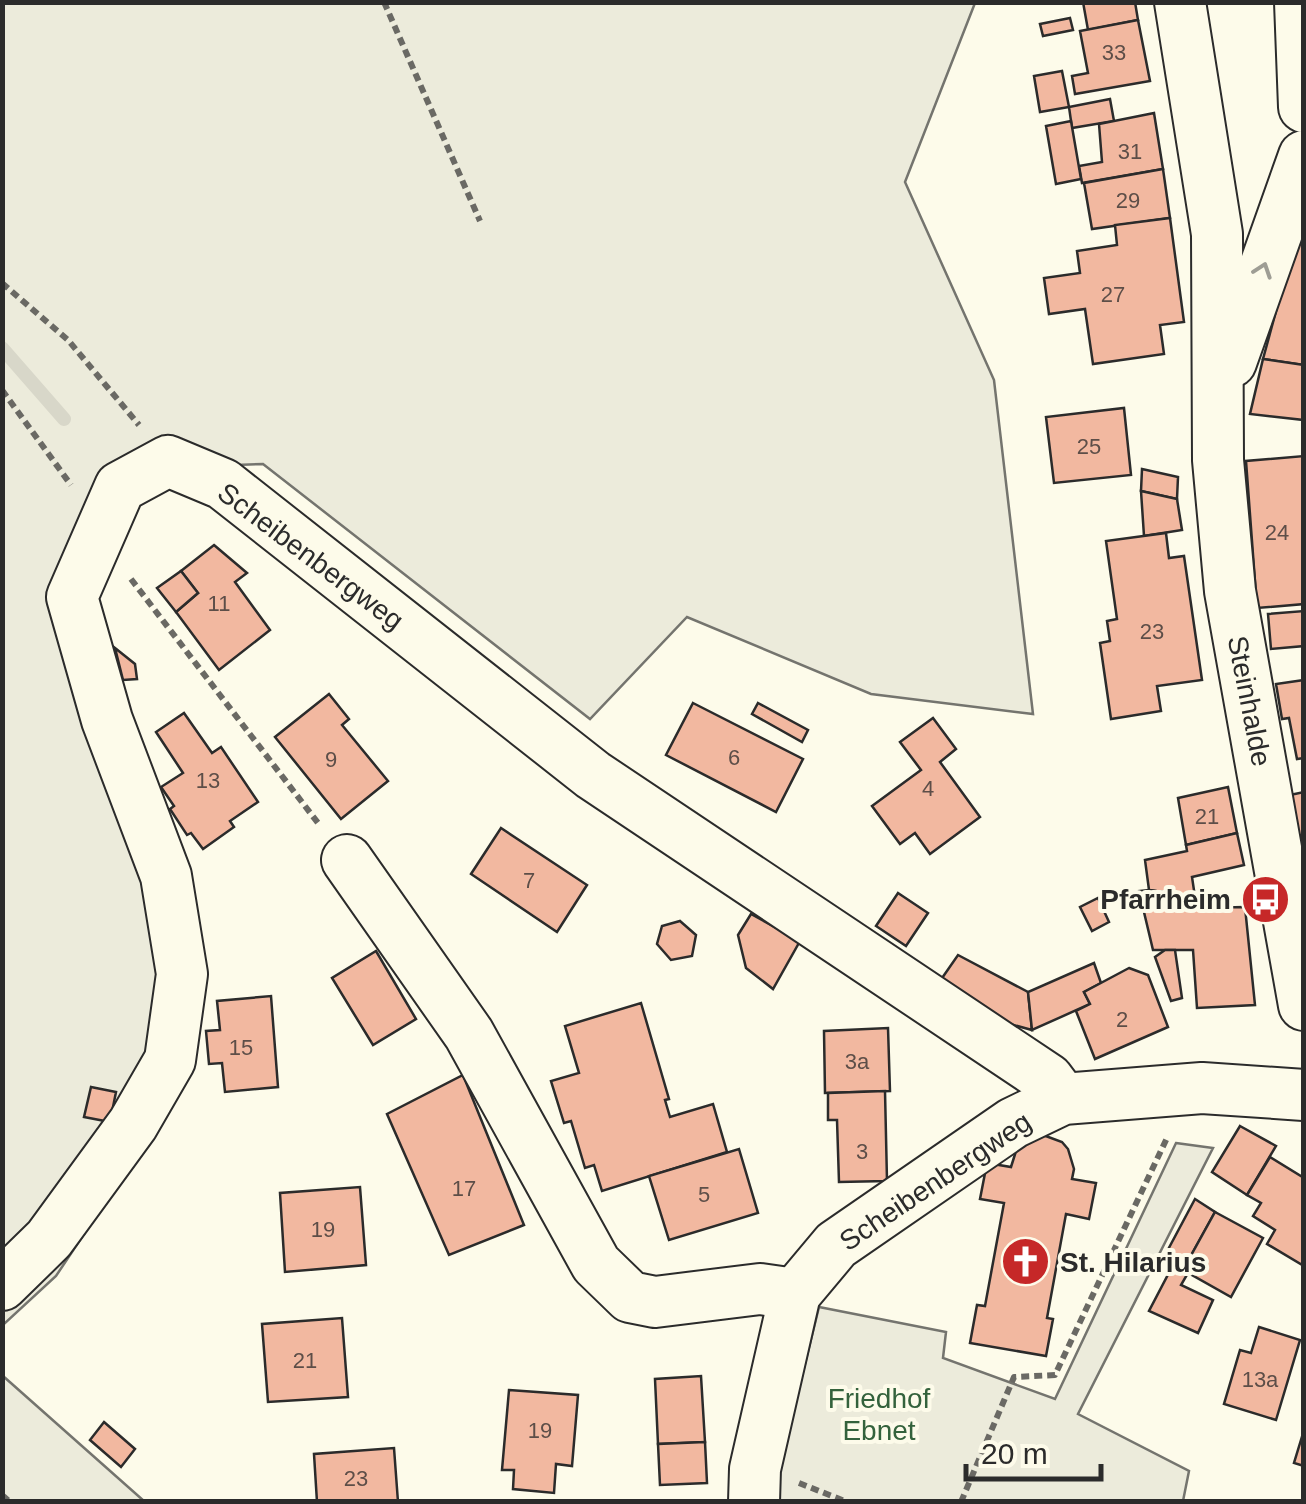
<svg xmlns="http://www.w3.org/2000/svg" width="1306" height="1504" font-family="Helvetica,sans-serif">
<style>
.green{fill:#ecebdb;stroke:#74746e;stroke-width:2.5}
.lines{fill:none;stroke-linecap:round;stroke-linejoin:round}
.stream{stroke:#d8d7c9;stroke-width:14}
.building{fill:#f2b8a0;stroke:#2b2b2b;stroke-width:2.5}
.minor-casing{stroke:#2b2b2b;stroke-width:54}
.path{stroke:#6a6964;stroke-width:6;stroke-dasharray:8 5;stroke-linecap:butt}
.minor{stroke:#fdfbea;stroke-width:50}
.oneway{stroke:#9e9d94}
.labels{text-anchor:middle;stroke-width:8;stroke-linejoin:round;paint-order:stroke}
.number-label{font-size:22px;fill:#5d4e48}
.street-label{font-size:28px;fill:#2b2b2b;stroke:#fdfbea}
.poi-label{font-size:28px;font-weight:bold;fill:#2b2b2b;stroke:#fdfbea;text-anchor:end}
.park-label{font-size:28px;fill:#34623c;stroke:#fdfbea}
</style>
<rect width="100%" height="100%" fill="#fdfbea"/>
<!-- green -->
<g class="green">
<path d="M3,3h972l-70,179 89,198 39,334 -162,-20 -184,-77 -97,102 -327,-255 -110,4 -66,98 85,321 -14,236 -102,153 -53,49z"/>
<path d="M1176,1143l37,5 -135,266 111,57 -6,30 -412,1 48,-195 127,25 -3,26 112,41z"/>
<path d="M3,1376l141,125h-141z"/>
</g>
<g class="lines">
<!-- stream -->
<path class="stream" d="M2,348l62,71"/>
</g>
<!-- building -->
<g class="building">
<path d="M1083,2h52l3,18 -50,10z"/>
<path d="M1070,18l3,12 -30,6 -3,-12z"/>
<path d="M1138,20l12,61 -75,13 -3,-18 16,-3 -8,-42z"/>
<path d="M1062,71l7,36 -29,5 -6,-36z"/>
<path d="M1110,99l4,22 -42,7 -3,-21z"/>
<path d="M1154,113l9,56 -81,14 -3,-17 23,-4 -3,-38z"/>
<path d="M1071,121l10,58 -25,5 -10,-58z"/>
<path d="M1163,169l7,49 -78,11 -8,-46z"/>
<path d="M1170,218l14,104 -24,3 4,29 -71,10 -8,-55 -36,5 -5,-36 36,-5 -3,-22 40,-6 -2,-20z"/>
<path d="M1297,234l7,1v130l-41,-6z"/>
<path d="M1263,359l41,6v55l-54,-6z"/>
<path d="M1124,408l7,67 -77,8 -8,-66z"/>
<path d="M1304,456v148l-47,4 -11,-147z"/>
<path d="M1142,469l36,8 -1,22 -36,-8z"/>
<path d="M1141,491l36,8 5,31 -38,6z"/>
<path d="M1166,533l3,25 15,-2 18,124 -45,6 4,25 -50,8 -11,-76 10,-2 -3,-20 10,-2 -11,-78z"/>
<path d="M214,545l33,28 -12,9 35,48 -51,40 -43,-58 22,-19 -17,-22z"/>
<path d="M181,571l17,22 -22,19 -19,-24z"/>
<path d="M1304,611v35l-33,3 -3,-35z"/>
<path d="M115,648l20,16 2,15 -14,1z"/>
<path d="M1304,680v78l-7,1 -8,-41 -7,1 -6,-35z"/>
<path d="M329,694l20,25 -7,6 46,56 -47,38 -66,-82z"/>
<path d="M693,703l110,56 -27,53 -110,-57z"/>
<path d="M758,703l50,27 -6,12 -50,-28z"/>
<path d="M184,713l28,40 9,-6 37,55 -28,19 4,6 -31,22 -12,-16 -4,2 -17,-26 4,-3 -13,-19 22,-14 -27,-41z"/>
<path d="M933,718l23,31 -16,13 40,55 -50,37 -15,-21 -15,11 -28,-38 49,-36 -21,-28z"/>
<path d="M1228,787l9,46 -51,12 -8,-47z"/>
<path d="M1304,792v43l-6,1 -8,-41z"/>
<path d="M501,828l86,57 -30,47 -86,-58z"/>
<path d="M1237,833l7,32 -52,12 3,20 -46,-7 -4,-30 42,-9 -1,-6z"/>
<path d="M1149,890l46,7 4,11 46,-1 10,98 -58,3 -4,-58h-40l-14,-59z"/>
<path d="M898,893l30,20 -22,33 -30,-20z"/>
<path d="M1098,898l11,24 -17,9 -12,-24z"/>
<path d="M751,914l49,27 -27,48 -27,-21 -8,-33z"/>
<path d="M680,921l16,14 -4,21 -21,4 -14,-16 5,-18z"/>
<path d="M1165,950h10l7,48 -11,3 -16,-44z"/>
<path d="M376,951l40,68 -43,26 -41,-67z"/>
<path d="M958,955l70,37 4,38 -33,-9 -59,-40z"/>
<path d="M1094,963l7,20 -17,9 6,12 -58,26 -4,-38z"/>
<path d="M1129,968l19,7 20,52 -73,32 -19,-48 14,-7 -6,-12z"/>
<path d="M271,996l7,91 -53,5 -3,-29 -13,1 -3,-33 14,-1 -3,-29z"/>
<path d="M641,1003l28,96 -4,1 5,17 43,-13 14,48 -125,39 -8,-26 -9,3 -14,-47 -7,2 -13,-42 28,-8 -14,-47z"/>
<path d="M888,1028l2,63 -65,2 -1,-62z"/>
<path d="M463,1075l61,150 -75,30 -62,-141z"/>
<path d="M91,1087l25,5 -6,30 -26,-5z"/>
<path d="M885,1091l2,90 -48,1 -2,-62h-9v-27z"/>
<path d="M1240,1126l36,20 -29,49 -35,-23z"/>
<path d="M1043,1135l19,7 6,7 6,20 -2,10 24,4 -7,36 -23,-5 -19,104 6,1 -7,37 -76,-13 7,-38 8,1 19,-103 -24,-4 7,-36 24,4 6,-19z"/>
<path d="M739,1149l19,64 -89,27 -20,-64z"/>
<path d="M1270,1157l34,21v88l-37,-22 8,-14 -22,-14 8,-13 -14,-8z"/>
<path d="M360,1187l6,78 -81,7 -5,-79z"/>
<path d="M1195,1199l20,13 -32,58 -20,-11z"/>
<path d="M1215,1212l48,26 -32,59 -48,-27z"/>
<path d="M1173,1265l15,8 -7,12 32,15 -15,33 -49,-22z"/>
<path d="M342,1318l6,79 -80,5 -6,-78z"/>
<path d="M1259,1327l41,13 -24,80 -52,-16 16,-54 11,3z"/>
<path d="M701,1376l4,66 -47,2 -3,-65z"/>
<path d="M509,1390l69,5 -6,71 -16,-2 -2,29 -41,-4 1,-19h-12z"/>
<path d="M104,1422l31,27 -14,18 -31,-27z"/>
<path d="M1304,1430v36l-10,-3z"/>
<path d="M705,1442l2,41 -47,2 -2,-41z"/>
<path d="M394,1448l4,54h-81l-3,-48z"/>
</g>
<g class="lines">
<defs>
<g id="minor">
<path d="M1180,2l37,232 1,226 12,131 74,414"/>
<path d="M1300,2l4,105"/>
<path d="M1231,362l73,-206"/>
<path d="M347,860l122,174 127,230 34,33 25,5 105,-13 35,5"/>
<path d="M2,1285l47,-46 84,-115 37,-64 12,-86 -16,-98 -59,-156 -35,-123 48,-110 48,-26 55,23 370,291 455,304 15,20"/>
<path d="M754,1502l1,-33 40,-175 41,-49 177,-122 50,-24 139,-11 102,7"/>
</g>
</defs>
<!-- minor casing -->
<use href="#minor" class="minor-casing"/>
<!-- path -->
<g class="path">
<path d="M384,2l96,219"/>
<path d="M2,283l66,57 71,85"/>
<path d="M2,390l69,95"/>
<path d="M131,579l187,244"/>
<path d="M799,1483l48,19"/>
<path d="M2,1495l8,7"/>
<path d="M961,1502l53,-125 41,-2 112,-237"/>
</g>
<!-- minor -->
<use href="#minor" class="minor"/>
</g>
<!-- one-way arrows -->
<defs><path id="oneway-chevron" d="M-2-3.5L2.5 0L-2 3.5" fill="none" stroke-width="1.6" stroke-linecap="round" stroke-linejoin="round" transform="scale(2.5)"/></defs>
<use class="oneway" href="#oneway-chevron" transform="translate(1263 270) rotate(-71)"/>
<!-- icons -->
<defs>
<symbol id="bus-disc" viewBox="-11 -11 22 22"><circle r="9.5" fill="#c62828" stroke="#fdfbea"/><path d="M-5-6H5V4H4V6H2V4H-2V6H-4V4H-5ZM-3.5-4V0h7V-4ZM-3.5 1.2v1.5H-2V1.2ZM2 1.2v1.5H3.5V1.2Z" fill="#fff"/></symbol>
<symbol id="church-disc" viewBox="-11 -11 22 22"><circle r="9.5" fill="#c62828" stroke="#fdfbea"/><path d="M-1.2-6h2.4v3.5h3.3v2.4h-3.3V6h-2.4V-.1h-3.3v-2.4h3.3Z" fill="#fff"/></symbol>
</defs>
<g fill-rule="evenodd">
<use href="#bus-disc" x="1238" y="872" width="55" height="55"/>
<use href="#church-disc" x="998" y="1234" width="55" height="55"/>
</g>
<g class="labels">
<!-- number labels -->
<g class="number-label">
<text x="1114" y="60">33</text>
<text x="1130" y="159">31</text>
<text x="1128" y="208">29</text>
<text x="1113" y="302">27</text>
<text x="1089" y="454">25</text>
<text x="1277" y="540">24</text>
<text x="219" y="611">11</text>
<text x="1152" y="639">23</text>
<text x="734" y="765">6</text>
<text x="331" y="767">9</text>
<text x="208" y="788">13</text>
<text x="928" y="796">4</text>
<text x="1207" y="824">21</text>
<text x="529" y="888">7</text>
<text x="1122" y="1027">2</text>
<text x="241" y="1055">15</text>
<text x="857" y="1069">3a</text>
<text x="862" y="1159">3</text>
<text x="464" y="1196">17</text>
<text x="704" y="1202">5</text>
<text x="323" y="1237">19</text>
<text x="305" y="1368">21</text>
<text x="1260" y="1387">13a</text>
<text x="540" y="1438">19</text>
<text x="356" y="1486">23</text>
</g>
<!-- street labels -->
<g class="street-label">
<text transform="translate(311 556) rotate(37)" y="10">Scheibenbergweg</text>
<text transform="translate(1250 701) rotate(79)" y="10">Steinhalde</text>
<text transform="translate(935 1181) rotate(-34)" y="10">Scheibenbergweg</text>
</g>
<!-- poi labels -->
<g class="poi-label">
<text x="1231" y="909">Pfarrheim</text>
<text x="1060" y="1272" text-anchor="start">St. Hilarius</text>
</g>
<!-- park labels -->
<g class="park-label">
<text x="879" y="1408">Friedhof<tspan x="879" dy="32">Ebnet</tspan></text>
</g>
</g>
<!-- border -->
<rect width="1306" height="1504" fill="none" stroke="#2b2b2b" stroke-width="10"/>
<!-- scale -->
<path d="M966 1464v15h135v-15" fill="none" stroke="#2b2b2b" stroke-width="5"/>
<text x="981" y="1464" font-size="30" fill="#2b2b2b" stroke="#fdfbea" stroke-width="8" paint-order="stroke">20 m</text>
</svg>
